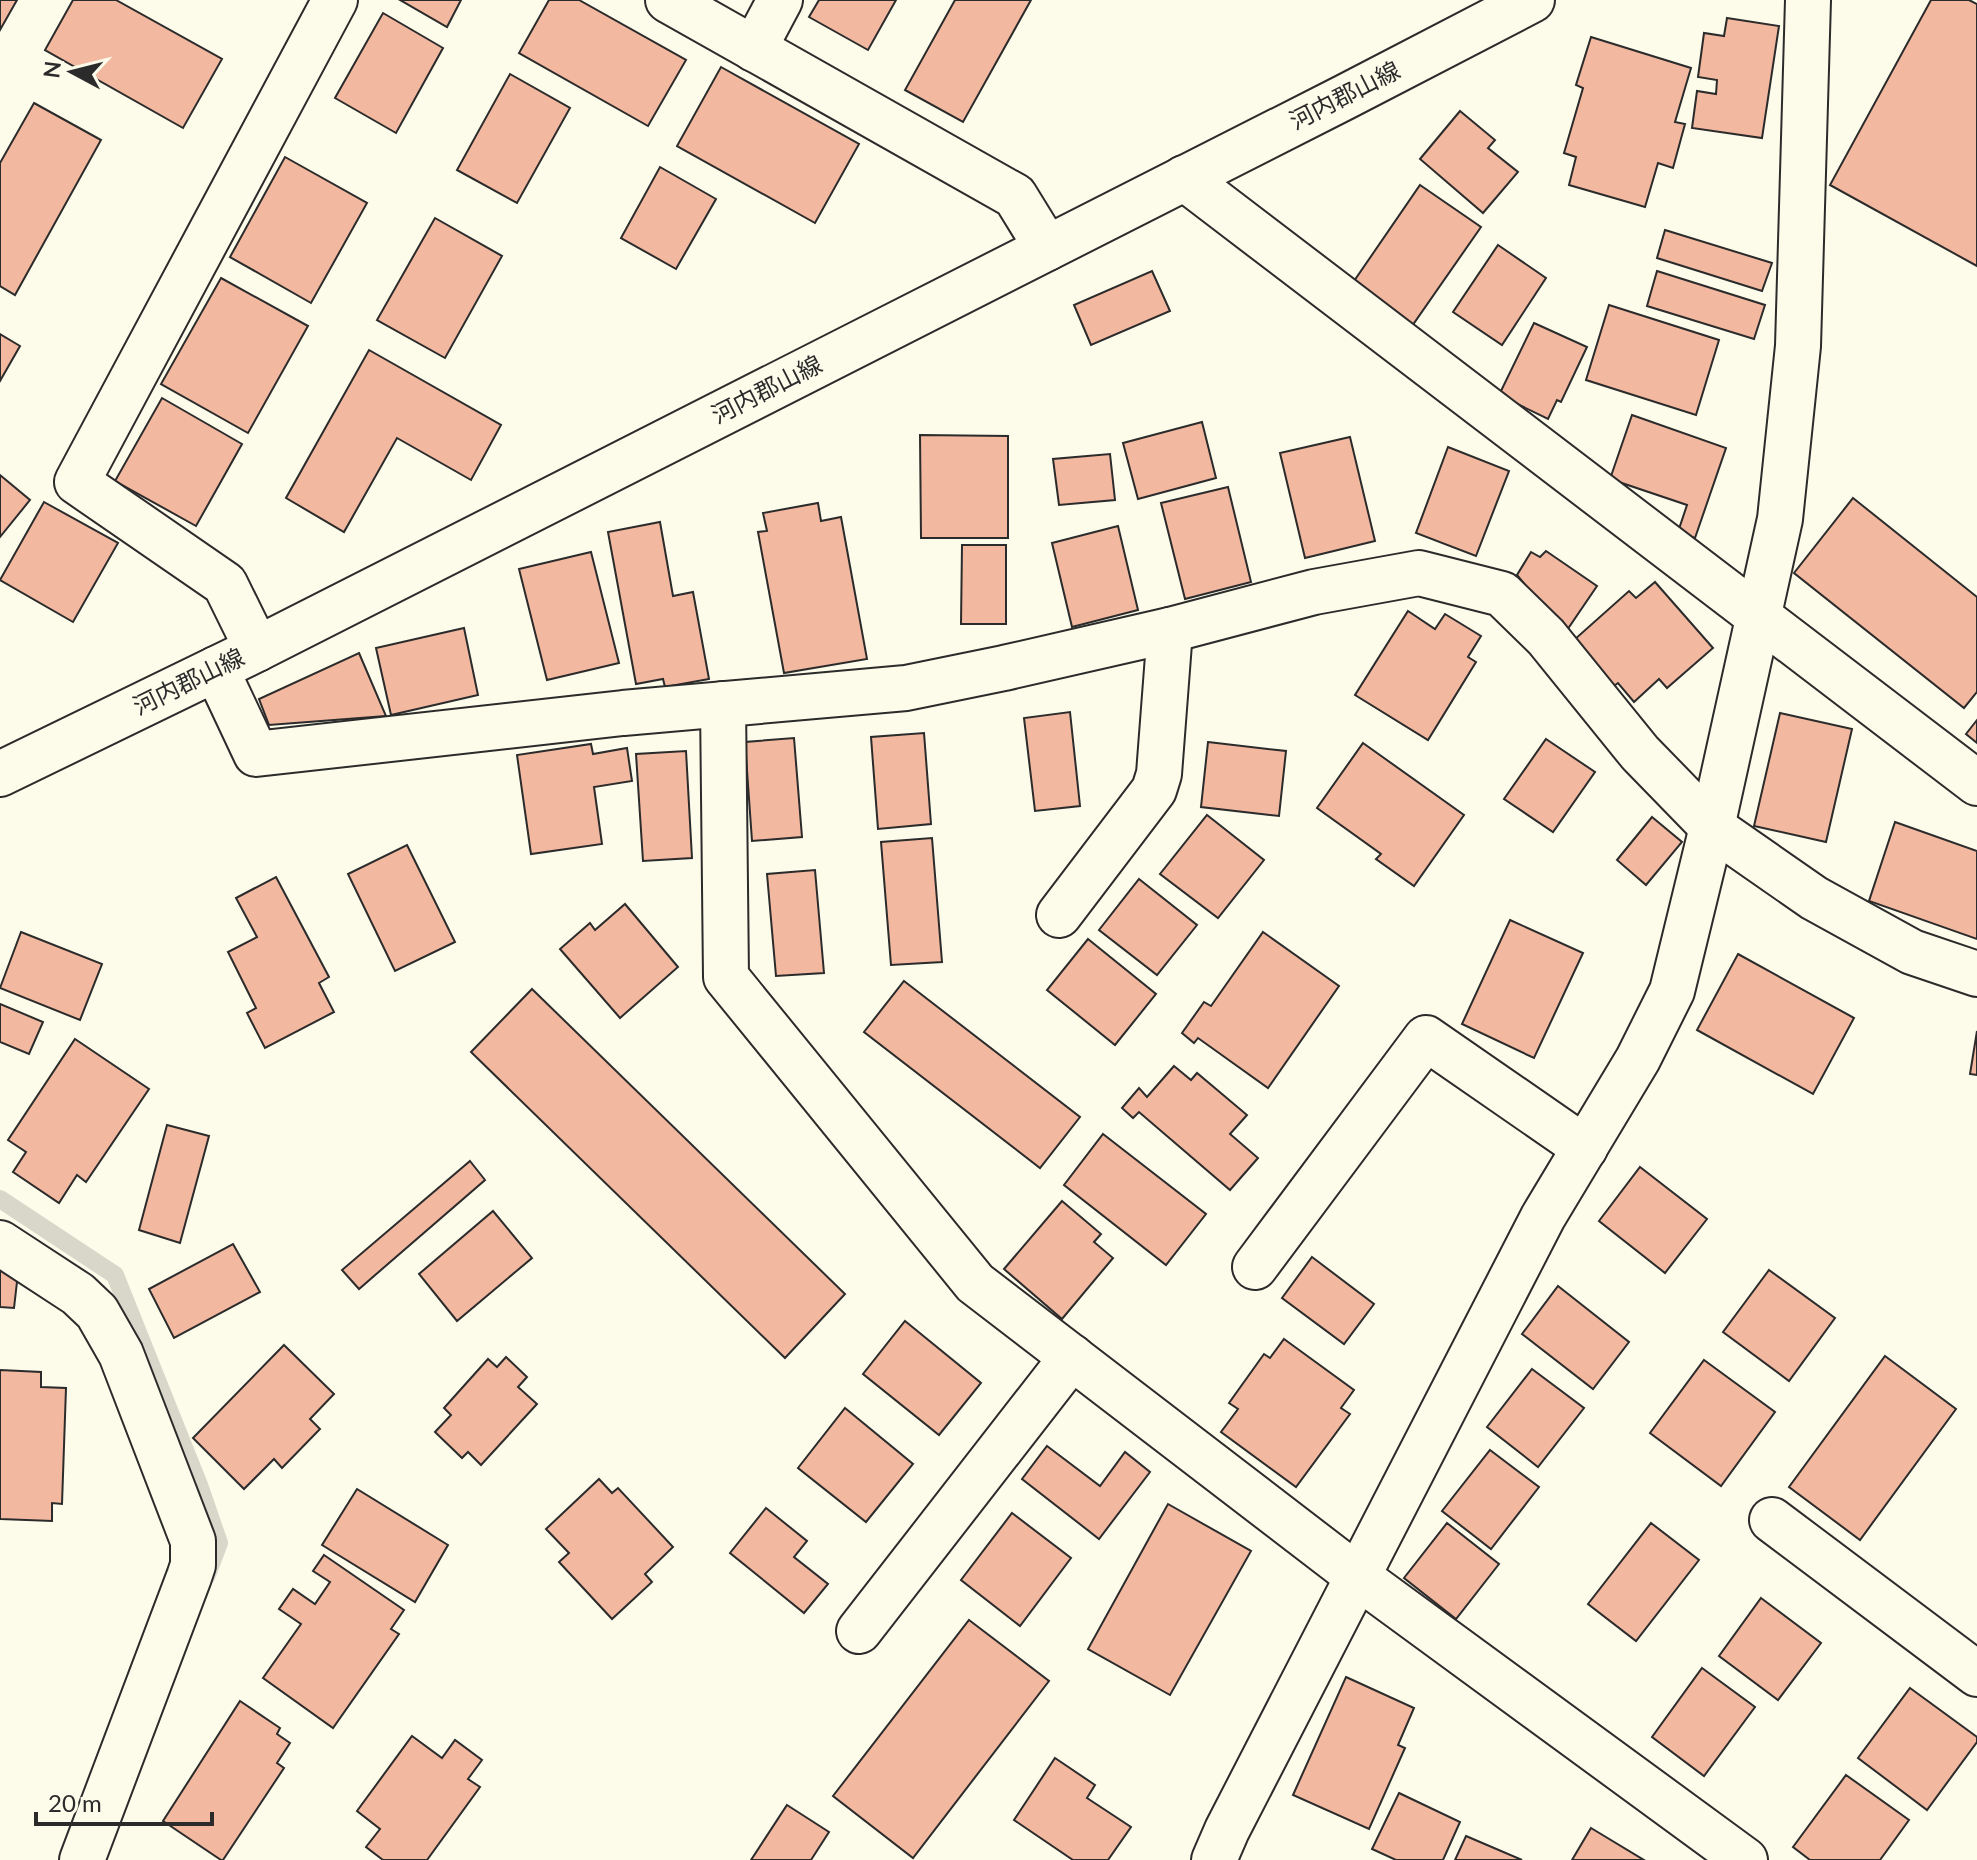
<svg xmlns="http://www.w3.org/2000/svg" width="1977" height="1860" font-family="Lato,'Noto Sans JP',sans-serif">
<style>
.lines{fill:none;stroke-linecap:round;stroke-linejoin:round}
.stream{stroke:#d8d7c9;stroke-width:18}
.building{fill:#f2b8a0;stroke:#2b2b2b;stroke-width:2}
.minor-casing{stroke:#2b2b2b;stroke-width:48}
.major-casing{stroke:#2b2b2b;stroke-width:48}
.minor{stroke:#fdfbea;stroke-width:44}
.major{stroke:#fdfbea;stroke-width:44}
.labels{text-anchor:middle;stroke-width:6;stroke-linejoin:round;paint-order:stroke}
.street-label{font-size:24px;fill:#2b2b2b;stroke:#fdfbea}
</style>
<rect width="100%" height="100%" fill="#fdfbea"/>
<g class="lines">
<!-- stream -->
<path class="stream" d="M0,1199l115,76 84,210 20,58 -13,34"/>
</g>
<!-- building -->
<g class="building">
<path d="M0,0h17l-17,30z"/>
<path d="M73,0h43l106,59 -39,69 -138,-78z"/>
<path d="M400,0h61l-14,27z"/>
<path d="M549,0h30l107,60 -38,66 -129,-73z"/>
<path d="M819,0h77l-28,50 -59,-33z"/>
<path d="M955,0h76l-68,122 -58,-32z"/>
<path d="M1931,0h38l8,4v262l-147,-81z"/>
<path d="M383,13l60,35 -47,85 -61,-35z"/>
<path d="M1727,18l52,8 -17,112 -70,-10 5,-37 19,3 1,-14 -19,-3 6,-44 20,3z"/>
<path d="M1591,37l100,31 -16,54 10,2 -12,44 -15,-5 -13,44 -76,-22 7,-28 -12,-4 19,-65 -7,-3z"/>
<path d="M721,67l138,77 -44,79 -138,-77z"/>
<path d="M510,74l60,34 -53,95 -60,-33z"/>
<path d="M34,103l67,37 -86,155 -15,-9v-123z"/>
<path d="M1460,111l35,29 -7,8 30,24 -35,41 -63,-54z"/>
<path d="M285,157l82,46 -56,100 -81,-46z"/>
<path d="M660,167l56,32 -40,70 -55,-31z"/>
<path d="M1420,185l61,42 -69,99 -60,-42z"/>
<path d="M435,218l67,38 -57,102 -68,-38z"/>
<path d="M1665,230l107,33 -10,28 -105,-33z"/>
<path d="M1498,245l48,33 -44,67 -49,-33z"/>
<path d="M1152,271l18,40 -79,34 -17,-40z"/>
<path d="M1657,271l108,34 -11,34 -107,-33z"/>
<path d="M221,278l87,48 -60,107 -87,-49z"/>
<path d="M1609,305l110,35 -23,75 -110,-35z"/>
<path d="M1534,323l53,24 -26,55 -4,-2 -9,19 -49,-24z"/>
<path d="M0,334l20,12 -20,35z"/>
<path d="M369,350l132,75 -30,55 -74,-42 -53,94 -58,-34z"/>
<path d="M162,398l80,46 -46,82 -81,-45z"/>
<path d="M1632,415l94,33 -31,90 -17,-6 9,-27 -77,-26z"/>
<path d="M1202,422l14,56 -78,21 -15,-56z"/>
<path d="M920,435l88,1v102h-87z"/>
<path d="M1350,437l25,104 -70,17 -25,-105z"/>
<path d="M1448,447l61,24 -33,85 -60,-23z"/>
<path d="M1110,454l5,46 -56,5 -6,-46z"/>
<path d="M0,475l30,25 -30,37z"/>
<path d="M1228,487l23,95 -66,17 -24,-96z"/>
<path d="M1853,498l124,99v95l-13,16 -170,-135z"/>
<path d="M44,502l74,41 -45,79 -73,-42z"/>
<path d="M818,503l3,18 20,-4 26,142 -83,14 -26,-141 9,-1 -4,-18z"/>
<path d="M660,522l13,74 20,-4 16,87 -44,8 -2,-8 -27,5 -28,-152z"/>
<path d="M1118,526l20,84 -66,17 -20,-84z"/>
<path d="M962,545h44v79h-45z"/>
<path d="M1546,551l51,35 -32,47 -48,-58 14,-23 9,5z"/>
<path d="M591,552l28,111 -72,17 -28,-111z"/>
<path d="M1655,582l58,66 -46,40 -8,-9 -25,23 -16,-19 -4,3 -40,-46 55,-49 7,7z"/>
<path d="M1408,611l27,18 10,-15 36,22 -13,21 8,5 -48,78 -73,-45z"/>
<path d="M464,628l14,67 -87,20 -15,-67z"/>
<path d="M359,653l27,63 -117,9 -10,-26z"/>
<path d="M1070,712l10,94 -45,5 -11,-93z"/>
<path d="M1780,713l72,16 -26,113 -72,-16z"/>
<path d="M1977,720v23l-11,-9z"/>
<path d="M924,733l7,91 -53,5 -7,-92z"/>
<path d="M794,738l8,99 -50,4 -7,-99z"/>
<path d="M1546,739l49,33 -42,60 -49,-33z"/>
<path d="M1208,742l78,9 -7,65 -78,-9z"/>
<path d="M1363,743l101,72 -50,71 -38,-27 5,-5 -64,-46z"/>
<path d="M591,744l2,10 34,-6 5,33 -38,6 8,57 -71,10 -14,-99z"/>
<path d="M686,751l6,107 -49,3 -7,-107z"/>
<path d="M1207,815l57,45 -46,58 -58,-44z"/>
<path d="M1652,817l30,25 -36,43 -29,-25z"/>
<path d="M1895,822l82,29v88l-108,-38z"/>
<path d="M932,838l10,124 -51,3 -10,-123z"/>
<path d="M407,845l48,97 -60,29 -47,-97z"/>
<path d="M815,870l9,103 -48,3 -9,-102z"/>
<path d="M276,877l53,100 -10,6 15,29 -69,36 -18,-35 9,-5 -28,-56 29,-15 -21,-39z"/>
<path d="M1139,879l58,46 -40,50 -58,-45z"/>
<path d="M625,904l53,63 -58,51 -60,-69 30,-26 5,7z"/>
<path d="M1510,920l73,33 -49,105 -72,-34z"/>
<path d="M21,932l81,32 -22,56 -80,-32z"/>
<path d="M1263,932l76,54 -71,102 -70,-50 -4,5 -12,-10 22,-31 7,4z"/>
<path d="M1088,939l68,55 -41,51 -68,-55z"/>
<path d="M1738,954l116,64 -41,76 -116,-64z"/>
<path d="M904,981l176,136 -40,51 -176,-136z"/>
<path d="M532,989l313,305 -60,64 -314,-306z"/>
<path d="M0,1004l43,18 -14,32 -29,-12z"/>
<path d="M1977,1031v44l-7,-1z"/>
<path d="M75,1039l74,50 -63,93 -9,-7 -18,28 -46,-31 13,-20 -18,-12z"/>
<path d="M1174,1066l17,14 6,-7 50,42 -17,19 28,24 -28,32 -91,-78 -6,6 -11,-10 17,-20 8,9z"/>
<path d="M167,1125l42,11 -29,107 -41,-13z"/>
<path d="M1103,1134l103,80 -40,51 -102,-80z"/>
<path d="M470,1161l15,19 -126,109 -17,-19z"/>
<path d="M1640,1167l67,52 -42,54 -66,-52z"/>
<path d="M1062,1201l39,33 -7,8 19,16 -51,61 -58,-50z"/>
<path d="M493,1211l39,47 -75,63 -38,-47z"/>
<path d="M233,1244l27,48 -86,46 -25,-49z"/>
<path d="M1312,1257l62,47 -30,40 -62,-46z"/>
<path d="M0,1264l18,9 -4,35 -14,-1z"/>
<path d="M1769,1270l66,48 -46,63 -66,-49z"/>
<path d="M1558,1286l71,56 -36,47 -71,-55z"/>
<path d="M905,1321l76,62 -42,52 -76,-61z"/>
<path d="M1284,1339l70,51 -13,18 9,6 -54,73 -75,-55 17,-23 -9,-6 35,-49 6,4z"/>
<path d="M284,1345l50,49 -24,25 10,10 -38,39 -8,-9 -30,30 -51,-51z"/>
<path d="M1885,1356l71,53 -96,131 -71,-53z"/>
<path d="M506,1357l21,20 -9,10 19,17 -56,61 -13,-13 -6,6 -27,-26 16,-17 -7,-7 44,-49 9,8z"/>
<path d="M1704,1360l71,52 -54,74 -71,-53z"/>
<path d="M1532,1369l52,39 -46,59 -51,-40z"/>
<path d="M0,1370l41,2v15l25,1 -4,116 -10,-1v18l-52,-2z"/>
<path d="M845,1408l68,56 -47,58 -68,-54z"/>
<path d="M1047,1446l53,40 25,-34 25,20 -51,67 -77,-60z"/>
<path d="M1490,1450l49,37 -48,62 -49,-38z"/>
<path d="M599,1479l13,14 6,-5 55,59 -28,27 7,8 -40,37 -53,-57 10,-9 -23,-24z"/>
<path d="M357,1489l91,56 -33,57 -93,-57z"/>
<path d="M1168,1504l83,47 -81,144 -82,-46z"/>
<path d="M766,1508l41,33 -13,16 34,27 -24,29 -74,-60z"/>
<path d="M1012,1513l59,45 -51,68 -59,-46z"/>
<path d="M1447,1523l52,41 -43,55 -52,-41z"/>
<path d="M1651,1523l48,37 -63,81 -48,-37z"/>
<path d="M324,1555l80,55 -13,19 8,5 -66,94 -70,-50 38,-54 -22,-15 14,-20 22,15 15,-22 -17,-11z"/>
<path d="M1761,1598l60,45 -43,57 -59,-44z"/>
<path d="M969,1620l80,61 -136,177 -80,-62z"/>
<path d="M1702,1668l53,39 -51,69 -52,-39z"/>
<path d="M1346,1677l68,31 -16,37 7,3 -36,81 -76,-34z"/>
<path d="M1910,1688l67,49v5l-50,68 -69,-52z"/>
<path d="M240,1701l40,27 -3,6 13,9 -13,20 7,5 -61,92h-2l-58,-39z"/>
<path d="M412,1736l30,22 13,-18 27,20 -14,19 12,8 -53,73h-44l-17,-13 14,-18 -23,-18z"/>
<path d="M1055,1758l40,27 -8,13 44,29 -23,33h-35l-59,-40z"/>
<path d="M1846,1775l63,45 -29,40h-70l-17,-13z"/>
<path d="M1399,1793l61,29 -17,38h-47l-24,-11z"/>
<path d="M787,1805l42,27 -18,28h-60z"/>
<path d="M1591,1828l53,32h-72z"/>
<path d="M1466,1836l56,24h-67z"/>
</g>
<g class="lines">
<defs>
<g id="minor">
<path d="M668,0l347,196 32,52"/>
<path d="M754,49l26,-49"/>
<path d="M1184,178l793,605"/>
<path d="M257,649l-32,-65 -148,-102 258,-482"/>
<path d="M216,669l40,85 367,-41 283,-25 98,-20 166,-38 144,-38 105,-19 83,21 44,43 94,116 72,74 102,71 98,54 65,22"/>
<path d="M723,704l3,273 249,306 382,293 388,284"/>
<path d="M1059,915l95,-125 5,-16 11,-144"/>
<path d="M0,1243l78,51 19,18 24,42 72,187v24l-4,12 -107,283"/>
<path d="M1255,1267l171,-229 159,110"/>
<path d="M1772,1520l205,154"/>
<path d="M859,1631l213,-274"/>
<path d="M1214,1860l13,-30 316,-613 95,-158 34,-68 40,-164 68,-308 18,-173 10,-346"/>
</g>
<path id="major" d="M0,774l257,-125 1088,-552 187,-97"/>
</defs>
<!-- minor casing -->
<use href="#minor" class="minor-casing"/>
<!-- major casing -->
<use href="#major" class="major-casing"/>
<!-- minor -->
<use href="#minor" class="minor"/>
<!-- major -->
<use href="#major" class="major"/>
</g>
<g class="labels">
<!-- street labels -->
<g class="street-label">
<text transform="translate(1345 96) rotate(-27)" y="8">河内郡山線</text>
<text transform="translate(767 390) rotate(-27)" y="8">河内郡山線</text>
<text transform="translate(189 682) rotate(-26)" y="8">河内郡山線</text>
</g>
</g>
<!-- north arrow -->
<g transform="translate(72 72) rotate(277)" stroke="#fdfbea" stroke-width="6" paint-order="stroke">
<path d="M0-6L14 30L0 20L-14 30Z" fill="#2b2b2b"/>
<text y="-12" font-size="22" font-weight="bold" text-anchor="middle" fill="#2b2b2b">N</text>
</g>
<!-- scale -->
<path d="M36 1812v12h176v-12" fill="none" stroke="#2b2b2b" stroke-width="4"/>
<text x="48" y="1812" font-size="24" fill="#2b2b2b" stroke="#fdfbea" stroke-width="6" paint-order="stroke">20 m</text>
</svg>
